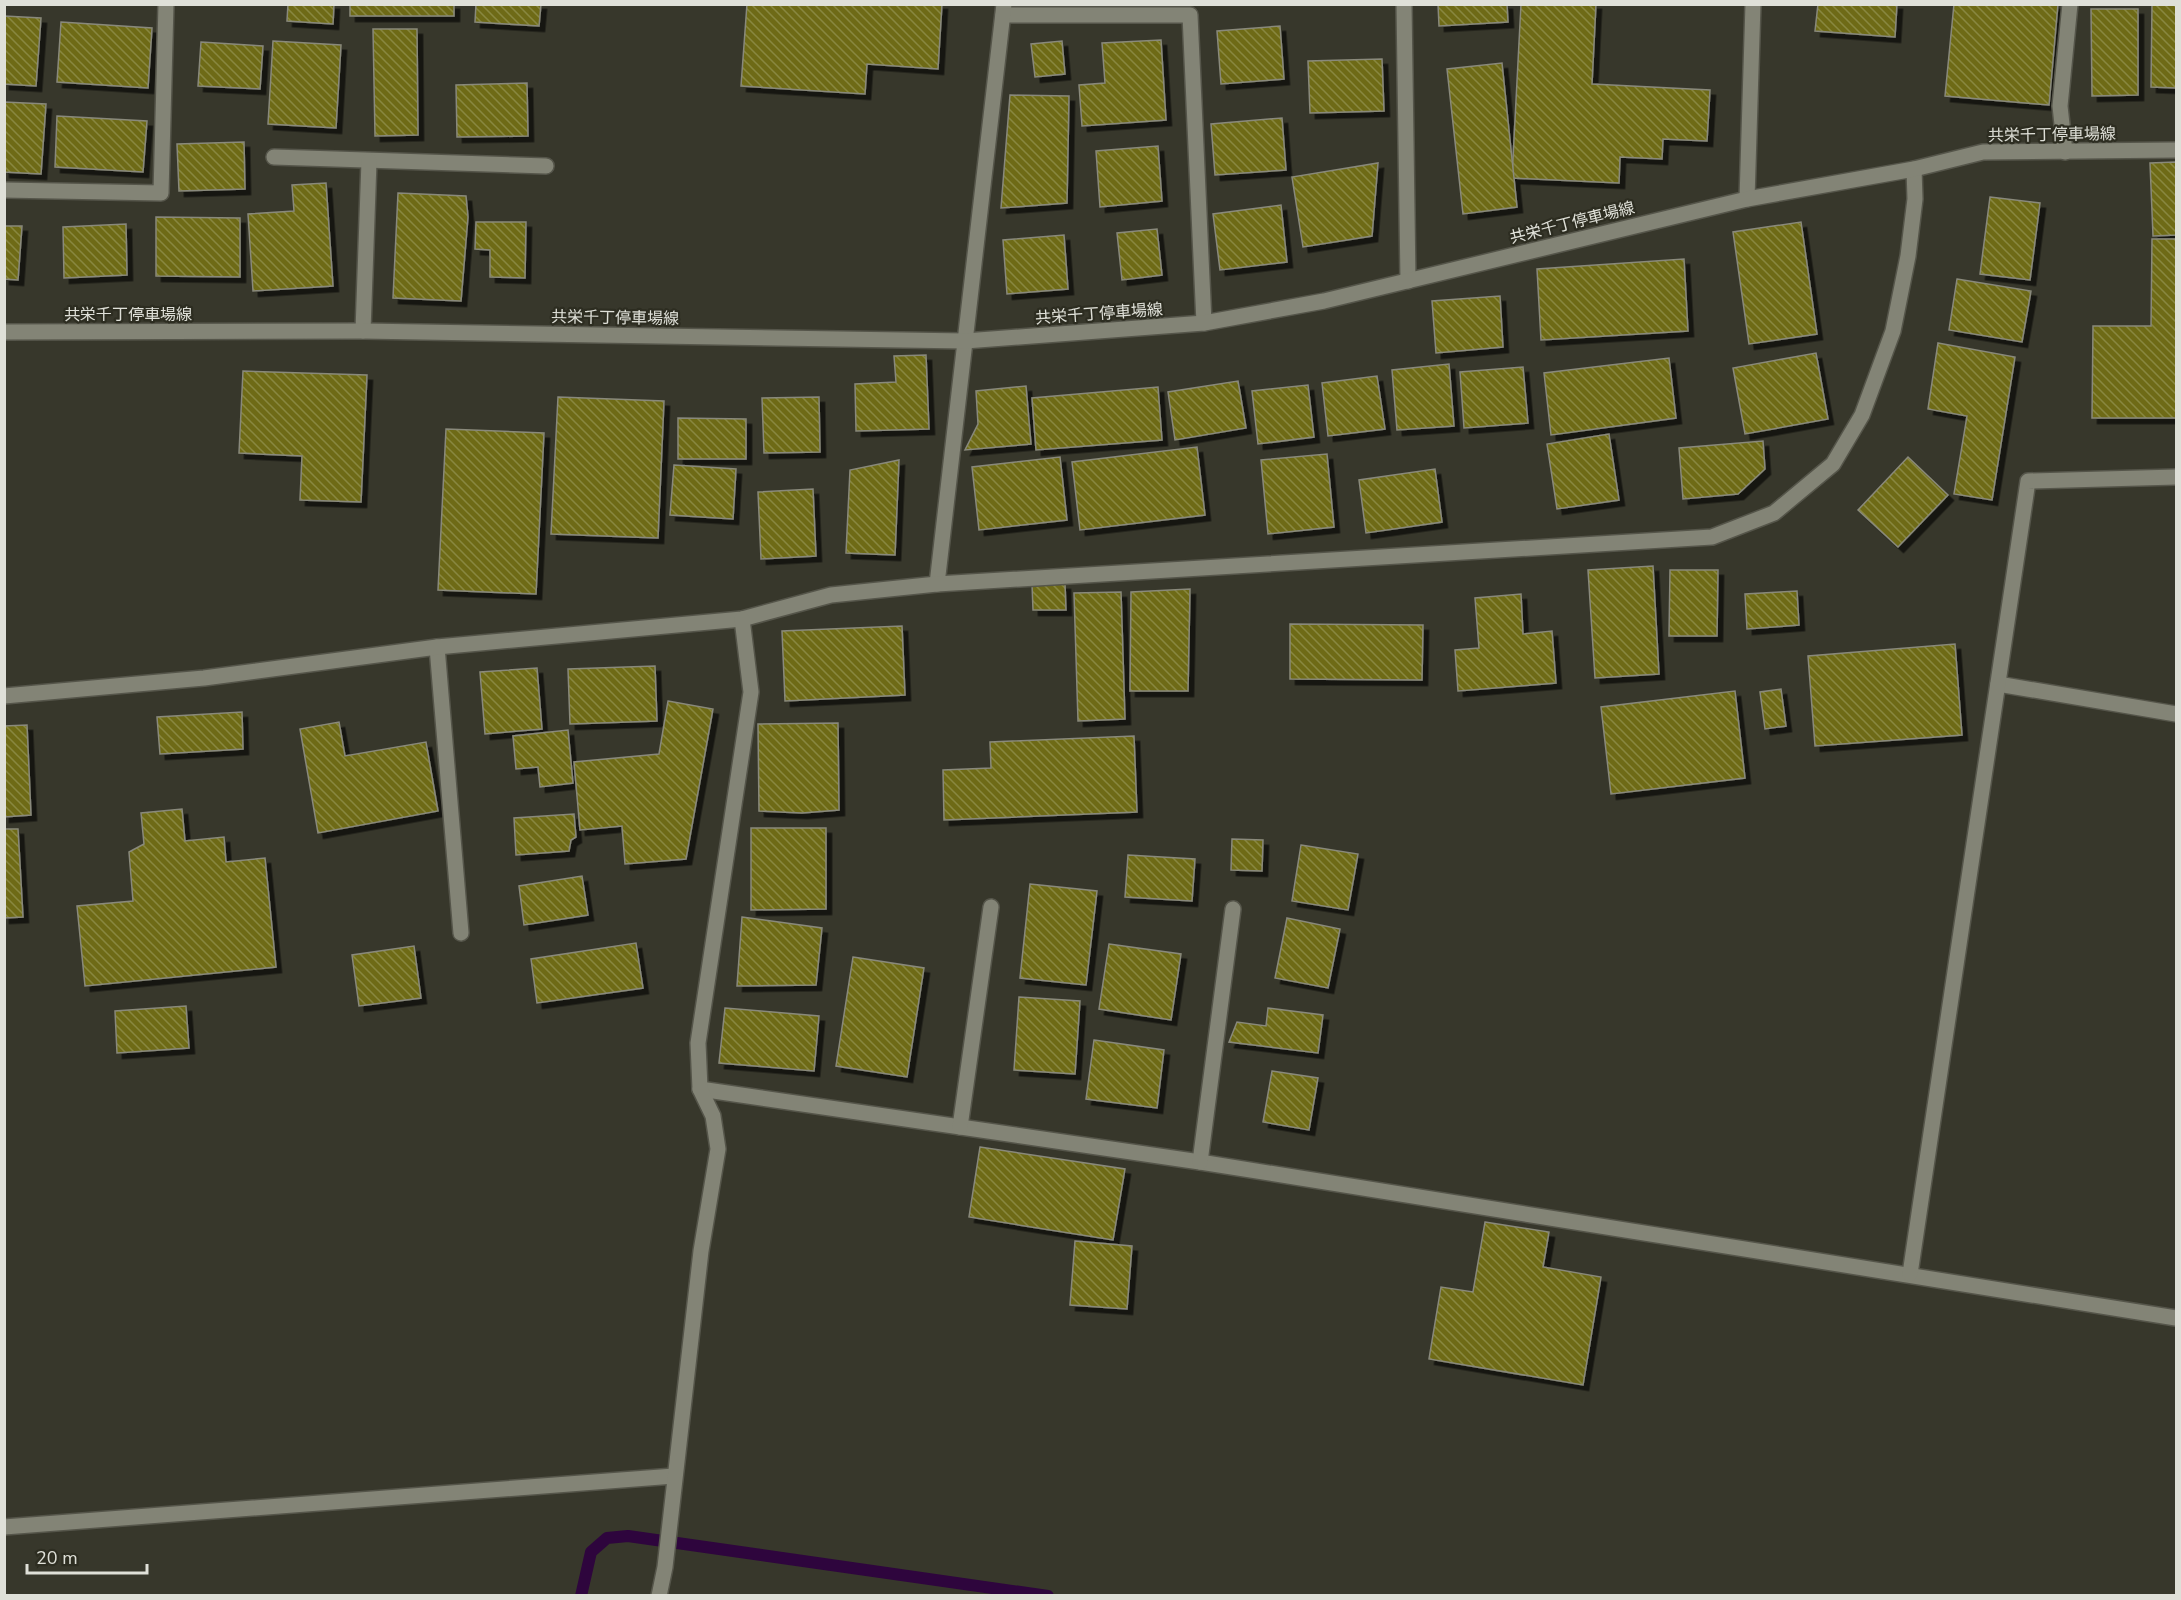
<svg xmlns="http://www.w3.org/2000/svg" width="2181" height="1600" font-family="'Nunito Sans','Noto Sans JP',sans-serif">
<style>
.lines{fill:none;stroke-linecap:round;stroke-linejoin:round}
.stream{stroke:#2e053d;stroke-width:12}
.building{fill:url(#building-back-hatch);stroke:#89897b;stroke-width:1.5;filter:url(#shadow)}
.street-casing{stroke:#55554a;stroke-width:18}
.secondary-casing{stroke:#55554a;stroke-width:18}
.street{stroke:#838476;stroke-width:15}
.secondary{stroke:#838476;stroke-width:15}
.labels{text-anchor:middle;stroke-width:4.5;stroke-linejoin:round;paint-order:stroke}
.street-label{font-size:16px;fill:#dfe0d8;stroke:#2d2d21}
</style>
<defs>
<pattern id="building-back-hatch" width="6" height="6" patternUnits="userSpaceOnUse" patternTransform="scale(1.5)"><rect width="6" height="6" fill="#6e6b15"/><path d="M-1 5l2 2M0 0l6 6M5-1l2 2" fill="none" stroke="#898741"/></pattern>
<filter id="shadow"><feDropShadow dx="5.5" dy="5.5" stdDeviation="0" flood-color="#0009"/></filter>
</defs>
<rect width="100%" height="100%" fill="#37372b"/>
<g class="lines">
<!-- stream -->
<path class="stream" d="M581,1596l10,-44 16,-14 21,-2 420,60"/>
</g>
<!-- building -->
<g class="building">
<path d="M288,4h46l-1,20 -46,-3z"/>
<rect x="350" y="4" width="104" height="12"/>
<path d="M476,4h65l-2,22 -64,-4z"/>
<path d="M747,4h195l-4,65 -71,-5 -2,30 -124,-8z"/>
<path d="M1438,4h69l1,18 -69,4z"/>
<path d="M1521,4h75l-4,80 118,6 -3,51 -44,-2 -1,20 -42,-2 -1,26 -107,-5z"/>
<path d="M1818,4h79l-2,33 -80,-6z"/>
<path d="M1954,4h104l-9,101 -104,-9z"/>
<path d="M2152,4h24v84l-25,-1z"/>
<path d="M2091,9h47v86l-46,1z"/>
<path d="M4,16l37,2 -5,68 -32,-2z"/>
<path d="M61,22l91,6 -4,60 -91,-6z"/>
<path d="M1280,26l4,53 -63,5 -4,-53z"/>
<path d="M373,29h44l1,106 -43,1z"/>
<path d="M1161,40l5,80 -84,6 -3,-41 26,-2 -3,-40z"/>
<path d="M273,41l68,4 -5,83 -68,-4z"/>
<path d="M1062,41l3,33 -30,3 -4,-33z"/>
<path d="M201,42l62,4 -3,43 -62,-3z"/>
<path d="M1382,59l2,52 -74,2 -2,-52z"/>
<path d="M1502,63l15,144 -54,7 -16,-145z"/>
<path d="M527,83l1,53 -71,1 -1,-52z"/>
<path d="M1010,95l59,1 -2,107 -66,5z"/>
<path d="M4,102l42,2 -5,70 -37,-2z"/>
<path d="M57,116l90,5 -4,51 -88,-5z"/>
<path d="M1282,118l4,52 -71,5 -4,-51z"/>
<path d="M244,142l1,47 -66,2 -2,-47z"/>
<path d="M1158,146l4,55 -62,6 -4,-56z"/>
<path d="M2176,162v73l-23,1 -3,-73z"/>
<path d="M1378,163l-6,73 -69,11 -11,-70z"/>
<path d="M326,183l7,103 -80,5 -5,-77 46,-3 -2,-26z"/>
<path d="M398,193l68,3 2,21 -7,84 -68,-3z"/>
<path d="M1990,197l50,6 -10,77 -50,-6z"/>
<path d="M1281,205l6,57 -67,8 -7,-56z"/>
<path d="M156,217l84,1v59l-84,-1z"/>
<path d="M476,222h50l-1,56 -35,-1v-27l-15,-1z"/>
<path d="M1801,222l16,112 -68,10 -16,-112z"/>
<path d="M126,224l1,51 -63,3 -1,-51z"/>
<path d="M4,226h18l-4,54 -14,-1z"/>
<path d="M1157,229l5,46 -40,5 -5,-47z"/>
<path d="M1064,235l4,54 -61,5 -4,-54z"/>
<path d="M2152,239h24v179h-84l1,-92h58z"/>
<path d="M1684,259l4,72 -147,9 -4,-71z"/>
<path d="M1957,279l74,12 -9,51 -73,-12z"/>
<path d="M1500,296l3,51 -67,6 -4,-52z"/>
<path d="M1938,343l77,14 -23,143 -38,-6 13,-78 -39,-7z"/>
<path d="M1816,353l12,66 -83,15 -12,-66z"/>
<path d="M926,355l3,74 -73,2 -1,-47 41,-2 -2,-26z"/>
<path d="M1669,358l7,60 -125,17 -7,-62z"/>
<path d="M1449,364l5,62 -57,4 -5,-60z"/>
<path d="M1523,367l5,56 -64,5 -4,-56z"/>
<path d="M243,371l124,4 -6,127 -61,-2 2,-44 -63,-3z"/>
<path d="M1377,376l8,53 -57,7 -6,-53z"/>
<path d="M1238,381l8,47 -71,12 -7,-48z"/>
<path d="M1308,385l6,52 -56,7 -6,-53z"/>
<path d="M1026,386l5,58 -66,6 13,-26 -2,-33z"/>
<path d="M1158,387l4,53 -126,10 -4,-52z"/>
<path d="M558,397l106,4 -6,137 -107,-4z"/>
<path d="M819,397l1,55 -56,1 -2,-55z"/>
<path d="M678,418l68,1v40h-68z"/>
<path d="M446,429l98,4 -8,161 -98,-4z"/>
<path d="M1609,434l10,66 -62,9 -10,-65z"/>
<path d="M1763,441l2,28 -27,25 -55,5 -4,-51z"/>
<path d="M1197,447l8,68 -125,15 -8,-68z"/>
<path d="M1327,454l7,73 -66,7 -7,-74z"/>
<path d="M1060,457l7,63 -88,10 -7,-63z"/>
<path d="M1908,457l40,38 -50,52 -40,-37z"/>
<path d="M899,460l-4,95 -49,-2 4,-83z"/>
<path d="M674,465l62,4 -3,50 -63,-4z"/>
<path d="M1435,469l7,53 -76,11 -7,-53z"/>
<path d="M813,489l3,67 -55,3 -3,-67z"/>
<path d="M1653,566l6,108 -64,4 -7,-108z"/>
<path d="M1670,570h48l-1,66h-48z"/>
<path d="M1032,584h33l1,26h-33z"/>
<path d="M1190,589l-2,102h-58l1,-99z"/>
<path d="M1797,591l2,34 -52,4 -2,-35z"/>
<path d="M1121,592l4,127 -47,2 -4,-128z"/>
<path d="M1521,594l2,40 29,-3 4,52 -98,8 -3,-41 24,-2 -4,-50z"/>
<path d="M1290,624l133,1 -1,55 -132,-1z"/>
<path d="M902,626l3,69 -120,6 -3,-70z"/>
<path d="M1955,644l7,91 -147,11 -7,-90z"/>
<path d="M655,666l2,55 -87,3 -2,-55z"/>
<path d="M537,668l5,61 -57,5 -5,-62z"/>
<path d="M1781,689l5,37 -21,3 -5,-37z"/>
<path d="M1735,691l10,87 -134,16 -10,-87z"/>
<path d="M668,701l45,8 -27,150 -61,5 -3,-38 -42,4 -6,-68 85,-8z"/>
<path d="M242,712l1,37 -83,5 -3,-37z"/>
<path d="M339,722l6,34 81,-14 12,69 -120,22 -18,-104z"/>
<path d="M838,723l1,87 -37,3 -43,-2 -1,-87z"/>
<path d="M27,725l4,90 -27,2v-91z"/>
<path d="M568,730l5,53 -33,4 -2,-20 -22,2 -3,-33z"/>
<path d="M1134,736l3,76 -193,8 -1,-50 48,-2 -1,-26z"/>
<path d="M182,809l3,32 39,-4 2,25 39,-4 11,109 -191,19 -8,-80 56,-5 -4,-49 15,-8 -3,-31z"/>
<path d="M574,814l2,23 -5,3 -2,11 -53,4 -2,-37z"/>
<path d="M751,828h75v81l-75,1z"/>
<path d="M4,829h14l5,88 -19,1z"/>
<path d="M1232,839l31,1 -1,31 -31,-1z"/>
<path d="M1301,845l57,9 -10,56 -56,-9z"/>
<path d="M1128,855l67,4 -3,42 -67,-4z"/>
<path d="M582,876l6,39 -64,10 -5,-39z"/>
<path d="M1030,884l67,7 -11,94 -66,-7z"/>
<path d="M742,917l80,11 -6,57 -79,1z"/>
<path d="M1287,918l53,11 -12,59 -53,-10z"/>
<path d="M636,943l7,45 -106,15 -6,-44z"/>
<path d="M1109,944l72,10 -10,66 -72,-11z"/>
<path d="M414,946l7,52 -62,8 -7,-51z"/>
<path d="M853,957l71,11 -17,109 -71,-11z"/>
<path d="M1019,997l61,4 -5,73 -61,-4z"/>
<path d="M186,1006l3,42 -72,5 -2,-42z"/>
<path d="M725,1008l94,8 -5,55 -95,-8z"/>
<path d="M1268,1008l55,7 -5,38 -89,-11 8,-20 29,4z"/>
<path d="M1094,1040l70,10 -7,58 -71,-9z"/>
<path d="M1272,1071l46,7 -9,52 -46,-8z"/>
<path d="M980,1147l145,22 -12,71 -144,-23z"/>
<path d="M1485,1222l64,10 -6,35 58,10 -18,108 -154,-26 12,-72 32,5z"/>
<path d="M1075,1241l57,5 -5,63 -57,-4z"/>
</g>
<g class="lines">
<defs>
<g id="street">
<path d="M1404,4l4,277"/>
<path d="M1003,15h187l14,308"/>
<path d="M2065,152l-5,-46 10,-102"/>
<path d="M274,157l272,9"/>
<path d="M4,190l157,3 5,-189"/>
<path d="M1747,199l6,-195"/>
<path d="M363,331l6,-170"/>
<path d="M937,584l67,-580"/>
<path d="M437,647l24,286"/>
<path d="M1998,684l178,30"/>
<path d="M4,696l200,-18 233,-31 305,-28 89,-24 106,-11 775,-47 62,-24 59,-49 29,-49 31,-84 15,-75 7,-57 -1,-30"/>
<path d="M700,1089l500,73 976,156"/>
<path d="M960,1127l31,-220"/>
<path d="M1200,1162l33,-253"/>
<path d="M1910,1274l118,-793 148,-4"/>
<path d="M4,1527l670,-51"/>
<path d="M659,1596l6,-29 36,-316 17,-102 -5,-33 -13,-27 -2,-46 53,-351 -9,-73"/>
</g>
<path id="secondary" d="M4,332l359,-1 602,10 239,-18 120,-22 423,-102 167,-30 69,-17 193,-2"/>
</defs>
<!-- street casing -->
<use href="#street" class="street-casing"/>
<!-- secondary casing -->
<use href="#secondary" class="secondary-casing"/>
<!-- street -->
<use href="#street" class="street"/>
<!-- secondary -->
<use href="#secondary" class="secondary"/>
</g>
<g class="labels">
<!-- street labels -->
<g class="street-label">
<text transform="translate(2052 134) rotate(-1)" y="6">共栄千丁停車場線</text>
<text transform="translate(1572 222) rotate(-14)" y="6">共栄千丁停車場線</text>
<text transform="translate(1099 313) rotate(-4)" y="6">共栄千丁停車場線</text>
<text x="128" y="320">共栄千丁停車場線</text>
<text transform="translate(615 317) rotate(1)" y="6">共栄千丁停車場線</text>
</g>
</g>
<!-- border -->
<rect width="2181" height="1600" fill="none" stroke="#dfe0d8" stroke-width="12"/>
<!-- scale -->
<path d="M27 1564v9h120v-9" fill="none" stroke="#dfe0d8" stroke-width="3"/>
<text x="36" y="1564" font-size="18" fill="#dfe0d8" stroke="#2d2d21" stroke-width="4.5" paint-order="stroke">20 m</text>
</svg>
